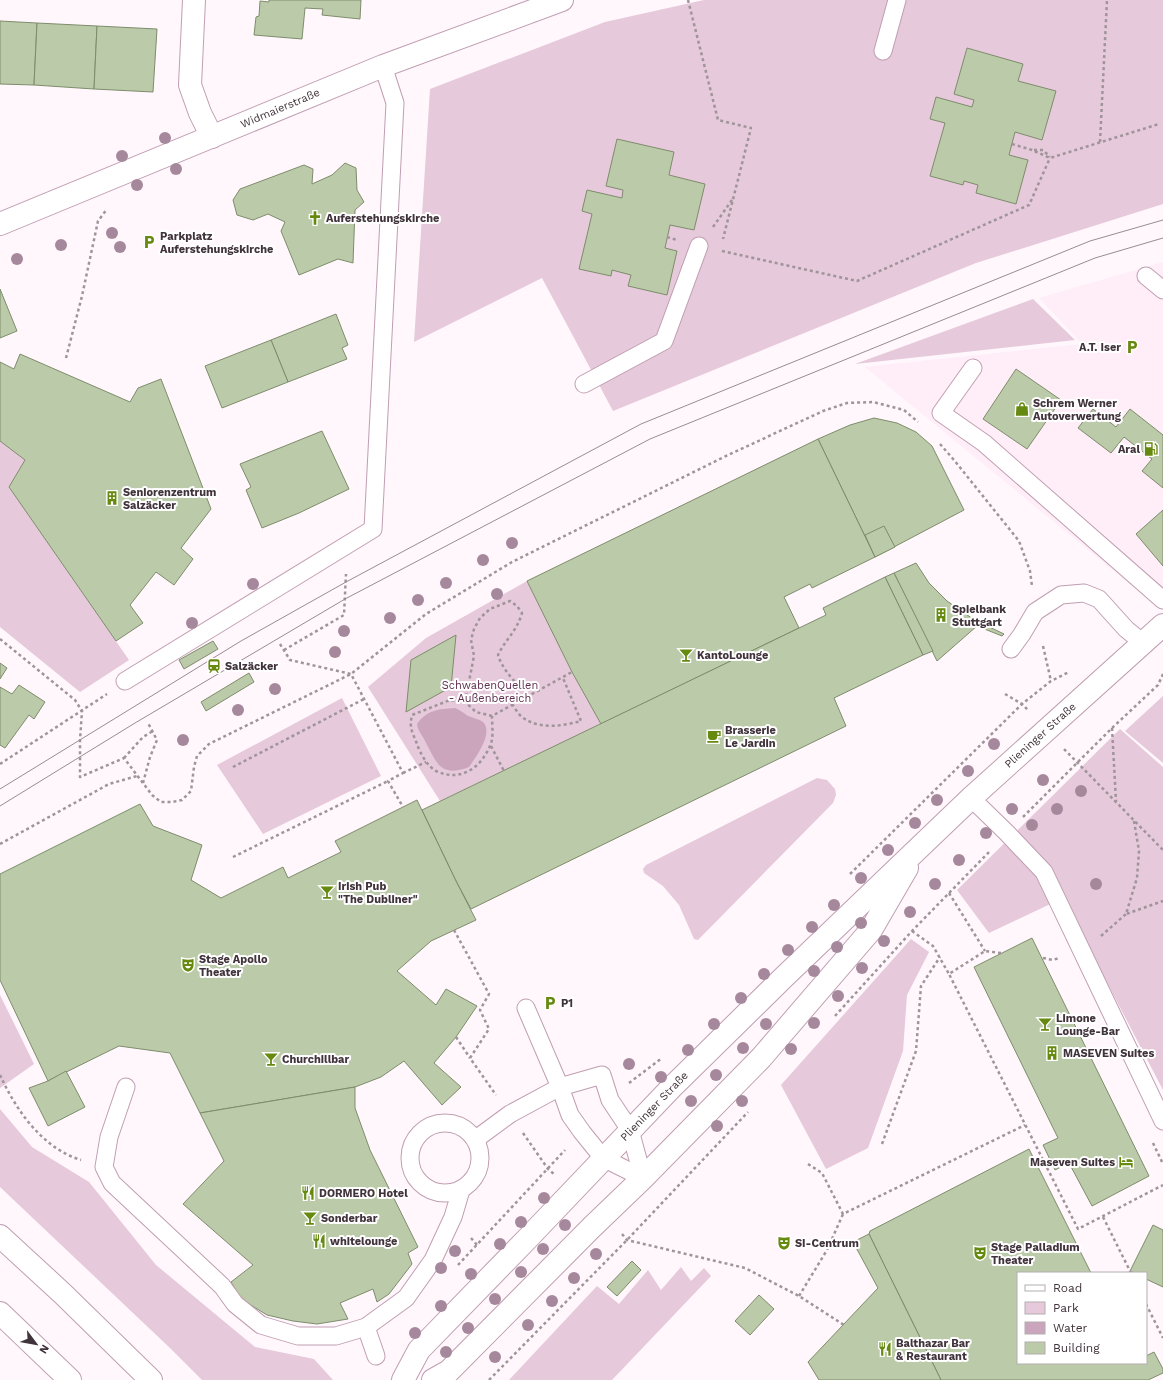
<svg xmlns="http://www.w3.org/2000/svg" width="1163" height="1380" font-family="'Work Sans',sans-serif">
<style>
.built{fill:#ffedf8}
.green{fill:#e6c9da}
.water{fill:#cba5bc}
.building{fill:#bbcaa8;stroke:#7e8c6c}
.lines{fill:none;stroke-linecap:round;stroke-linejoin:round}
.service-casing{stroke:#c09eb2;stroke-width:19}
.minor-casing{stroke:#c09eb2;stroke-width:24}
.secondary-casing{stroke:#c09eb2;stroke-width:24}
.trunk-casing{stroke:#c09eb2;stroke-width:24}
.path{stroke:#9f949a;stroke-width:2.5;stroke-dasharray:3 3;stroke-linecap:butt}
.service{stroke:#fff;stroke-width:17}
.minor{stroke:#fff;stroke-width:22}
.secondary{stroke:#fff;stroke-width:22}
.trunk{stroke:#fff;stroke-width:22}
.tram{stroke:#978c92;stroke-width:1}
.tree{fill:#a6889c}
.labels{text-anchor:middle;stroke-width:4;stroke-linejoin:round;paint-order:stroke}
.street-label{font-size:11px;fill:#41333b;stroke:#fff}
.poi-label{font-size:11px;font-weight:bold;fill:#41333b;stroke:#fff;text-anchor:start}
.park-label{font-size:11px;fill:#5e2d4e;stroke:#fff}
</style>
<rect width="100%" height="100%" fill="#fff7fc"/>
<!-- built -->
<path class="built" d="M1163,262v334l-9,8 -289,-237 217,-23 -43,-46z"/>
<!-- green -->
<g class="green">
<path d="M704,0h459v204l-187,59 -363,148 -71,-133 -128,64 16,-253 175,-67z"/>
<path d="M1033,299l42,41 -220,24z"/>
<path d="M0,441l25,19 -16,27 120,173 -49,32 -80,-65z"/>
<path d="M527,581l45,91 29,52 -161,77 -72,-114 58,-49z"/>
<path d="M1163,696v67l-38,-32z"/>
<path d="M342,698l39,78 -118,58 -46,-69z"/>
<path d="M1120,729l43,38v323l-100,-192 -74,35 -32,-43z"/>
<path d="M817,778l10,2 8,9 1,6 -3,8 -135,137 -4,-1 -15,-34 -16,-19 -19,-13 -1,-4 3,-4z"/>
<path d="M911,939l18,13 -22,43 -4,56 -35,97 -42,21 -45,-84z"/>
<path d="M0,995l34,69 -34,24z"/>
<path d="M0,1109l32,38 57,35 67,83 99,82 59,12 19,21h-131l-32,-32 -170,-161z"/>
<path d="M681,1267l10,14 13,-13 7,8 -99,104h-103l88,-94 22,18 29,-34 13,20z"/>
</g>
<!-- water -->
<path class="water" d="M455,708c5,2 9,5 13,8 5,2 11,3 15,6 11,11 -7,35 -14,45 -29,11 -32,-4 -44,-26 -3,-7 -7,-9 -8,-17 10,-14 21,-15 38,-16z"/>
<!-- building -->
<g class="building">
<path d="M269,0h92l-1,19 -38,-4 1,-6 -18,-1 -3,31 -48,-4 2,-18 3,-1 1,-15 9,1z"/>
<path d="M0,21l37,2 -3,62 -34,-1z"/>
<path d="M37,23l60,3 -3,63 -60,-4z"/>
<path d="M97,26l60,3 -4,63 -59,-3z"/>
<path d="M967,48l56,16 -5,17 38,10 -14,49 -27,-8 -6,23 19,5 -12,44 -40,-11 2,-8 -14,-4 -1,4 -33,-9 15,-53 -15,-4 6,-22 36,10 2,-7 -20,-6z"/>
<path d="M617,139l57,13 -5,23 36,9 -11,46 -24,-5 -5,23 12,3 -10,44 -39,-9 3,-11 -19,-5 -1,6 -32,-7 13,-55 -10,-3 5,-21 35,8 1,-8 -17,-4z"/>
<path d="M345,163l11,5 1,22 7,12 -9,8 -2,53 -15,-4 -39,16 -18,-44 4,-9 -17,-8 -15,6 -16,-5 -4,-15 7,-11 64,-24 9,4 -1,15 20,-9z"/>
<path d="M0,289l17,42 -17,7z"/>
<path d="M336,314l12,31 -6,3 5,11 -59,23 -17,-42z"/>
<path d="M271,340l17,42 -66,26 -17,-42z"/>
<path d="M20,354l110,48 8,-14 23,-9 50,130 -30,39 12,11 -19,26 -18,-13 -26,33 13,18 -27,18 -107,-154 16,-27 -25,-19v-79l14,7z"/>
<path d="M1016,369l45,31 -34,49 -44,-30z"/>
<path d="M1093,409l23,18 14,-18 33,26v53l-21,-17 10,-12 -28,-22 -13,16 -33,-25z"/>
<path d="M874,418l23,5 19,9 16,14 32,64 -89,47 -57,-118 32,-14z"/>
<path d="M322,431l27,58 -50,24 -37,15 -16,-38 5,-3 -11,-23z"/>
<path d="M818,439l57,118 -63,31 -2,-4 -26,13 15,31 -198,96 -29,-52 -45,-91z"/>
<path d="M1163,510v56l-27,-32z"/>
<path d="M884,526l11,21 -20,10 -10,-22z"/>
<path d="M916,563l13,20 18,18 26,18 31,15 -2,2 -25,-10 -40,35 -43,-88z"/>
<path d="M894,573l39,78 -10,4 -38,-78z"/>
<path d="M885,577l38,78 -89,43 12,28 -375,183 -15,-28 -34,-71 404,-195 -3,-7z"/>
<path d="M456,635l-5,52 -45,25 5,-52z"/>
<path d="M213,641l5,8 -34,20 -5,-9z"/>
<path d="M0,663l7,5 -7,11z"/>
<path d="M249,673l5,9 -48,29 -5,-9z"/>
<path d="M19,685l26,17 -11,17 -5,-4 -24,33 -5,-3v-58l12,7z"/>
<path d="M417,800l39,81 20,39 -45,21 -34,30 39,34 10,-16 31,17 -21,31 -22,26 27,24 -19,18 -38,-44 -23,16 -26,10 -155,26 -30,-60 -51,-7 -71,35 -48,-101v-106l140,-70 13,22 49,19 -11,35 30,18 62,-31 5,11 53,-26 -6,-11z"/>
<path d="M1032,938l117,238 -57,30 -23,-43 -14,7 -12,-25 15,-7 -84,-171z"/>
<path d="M66,1071l19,36 -37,19 -19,-38 19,-7z"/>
<path d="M355,1087v21l15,42 48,97 -10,6 4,11 -23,30 -12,8 -4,-13 -33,14 8,16 -31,5 -24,-3 -26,-6 -26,-16 -10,-17 22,-17 -70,-61 41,-43 -24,-48z"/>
<path d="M1029,1149l62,124h-73v90h128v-7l8,-4 9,17v4l-15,7h-207l-72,-146 1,-3z"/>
<path d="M1153,1225l10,5v57l-17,-8v-6h-12l-4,-2z"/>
<path d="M869,1234l72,146h-122l-11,-18 70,-74 -25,-46z"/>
<path d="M632,1261l9,9 -24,26 -10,-9z"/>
<path d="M759,1295l15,14 -24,26 -15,-14z"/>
</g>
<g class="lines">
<defs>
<g id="service">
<path d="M883,51l14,-51"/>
<path d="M1146,276l17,14"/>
<path d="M973,368l-32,45 43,30 179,157"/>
<path d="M584,384l80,-43 35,-95"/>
<path d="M1011,649l11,-15 13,-22 26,-17 23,-2 15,6 27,30 16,13"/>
<path d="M125,681l248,-152 22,-426 -12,-37"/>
<path d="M971,798l36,35 37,39 119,249"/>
<path d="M526,1008l34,79 10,28 12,17 21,26 40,20"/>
<path d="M126,1087l-17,50 -5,30 8,16 110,103 13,18 26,21 37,11h38l30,-9 40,-29 27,-38 20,-43 8,-27"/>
<circle cx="445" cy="1158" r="35"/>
<path d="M476,1139l34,-25 50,-27 42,-12 8,25 20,30 13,48"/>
<path d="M366,1327l10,29"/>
</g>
<g id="minor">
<path d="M194,0l-4,85 10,28 12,24"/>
<path d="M0,224l383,-158 179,-66"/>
</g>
<g id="secondary">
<path d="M403,1380l16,-30 109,-112 143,-150 113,-111 187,-179 192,-173"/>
<path d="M433,1380l16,-9 143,-144 51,-49 118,-120 110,-128 36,-62"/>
</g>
<g id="trunk">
<path d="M0,1236l63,58 88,86"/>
<path d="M0,1313l70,67"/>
</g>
</defs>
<!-- service casing -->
<use href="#service" class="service-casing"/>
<!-- minor casing -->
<use href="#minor" class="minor-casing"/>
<!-- secondary casing -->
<use href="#secondary" class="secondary-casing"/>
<!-- trunk casing -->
<use href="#trunk" class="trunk-casing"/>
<!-- path -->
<g class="path">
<path d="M688,0l30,120 33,8 -28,111"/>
<path d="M1100,142l7,-142"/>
<path d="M1012,144l20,6 18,8 109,-34"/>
<path d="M1034,150h9l7,7"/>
<path d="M713,227l19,-27"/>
<path d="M667,237l10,3"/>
<path d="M722,251l135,30 172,-76 21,-47"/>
<path d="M66,358l16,-62 16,-75 9,-12"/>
<path d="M940,444l14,16 65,81 11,30 2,15"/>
<path d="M0,639l75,61 7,11 -2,29v37l44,-19 28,37 9,7h11l10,-2 9,-9 3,-24 3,-11 12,-12 142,-70 75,-60 86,-52 214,-106 97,-45 24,-8 26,-1 31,8 14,12"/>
<path d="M280,644l10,16 61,14 52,99 -15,8 15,26"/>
<path d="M1043,646l8,35"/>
<path d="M284,650l60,-35 2,-41"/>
<path d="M451,687l16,2"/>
<path d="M1005,694l17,10 6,6"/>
<path d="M465,702l9,-46 -3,-16 3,-11 6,-11 10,-9 20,-8 7,5 5,7c-5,18 -17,27 -24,42 5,16 19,29 30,40"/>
<path d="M512,704c3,4 6,10 10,13 17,13 40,9 59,4l-18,-43"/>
<path d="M492,716l-16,-4 -11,-10 -15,-2 -38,15c-3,13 0,16 5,29 3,9 10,22 19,27 24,11 44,-2 54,-25 4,-8 2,-20 2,-30l80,-44"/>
<path d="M1112,728l4,73"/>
<path d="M491,746l13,25"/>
<path d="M1064,749l99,101"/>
<path d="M124,758l19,-21 10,-6"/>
<path d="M0,764l107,-70"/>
<path d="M233,767l131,-68"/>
<path d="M403,773l23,-11"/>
<path d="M143,783l7,-26 7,-17 -9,-17"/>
<path d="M1023,817l89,-89 46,-43 5,-11"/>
<path d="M1134,821l5,30 -2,27 -11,36 37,-13"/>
<path d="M0,844l109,-60 28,-8"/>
<path d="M233,857l155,-76"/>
<path d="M850,874l172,-170 29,-23 18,-9"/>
<path d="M949,893l36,58"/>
<path d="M454,930l35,64 -9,16 9,19 -19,29 26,37"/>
<path d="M912,931l21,15 16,28"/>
<path d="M1101,936l25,-22"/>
<path d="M1001,953l-16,-2 -36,23 129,255 85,-44"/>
<path d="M1043,958l10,2 6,-2"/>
<path d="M835,1016l77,-85 78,-80"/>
<path d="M456,1037l14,21"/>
<path d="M0,1075c16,35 42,73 81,85"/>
<path d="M629,1083l33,-25"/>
<path d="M523,1133l25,36 6,5"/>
<path d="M1153,1143l10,21"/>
<path d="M882,1144l34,-93 5,-65 19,-29"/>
<path d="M808,1164l14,9 21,41 182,-89"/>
<path d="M1103,1217l28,56"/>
<path d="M622,1234l5,6 118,28 54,28 45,29"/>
<path d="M471,1238l6,7"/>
<path d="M458,1265l107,-115"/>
<path d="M799,1296l28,-46 16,-36"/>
<path d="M1146,1304l17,34"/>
<path d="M489,1380l138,-140 121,-128"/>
</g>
<!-- service -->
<use href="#service" class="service"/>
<!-- minor -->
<use href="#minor" class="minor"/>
<!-- secondary -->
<use href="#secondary" class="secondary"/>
<!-- trunk -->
<use href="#trunk" class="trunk"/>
<!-- tram -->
<g class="tram">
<path d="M0,789l241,-148 105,-59 295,-158 449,-183 73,-21"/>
<path d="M0,806l135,-83 210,-124 305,-160 445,-181 68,-20"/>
</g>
</g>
<!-- trees -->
<g class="tree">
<circle cx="165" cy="138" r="6"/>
<circle cx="122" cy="156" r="6"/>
<circle cx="176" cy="169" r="6"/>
<circle cx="137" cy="185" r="6"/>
<circle cx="112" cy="233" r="6"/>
<circle cx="61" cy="245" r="6"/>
<circle cx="120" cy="247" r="6"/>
<circle cx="17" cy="259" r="6"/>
<circle cx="512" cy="543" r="6"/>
<circle cx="483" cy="560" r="6"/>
<circle cx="446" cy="583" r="6"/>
<circle cx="253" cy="584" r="6"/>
<circle cx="497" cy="594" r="6"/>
<circle cx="418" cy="600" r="6"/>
<circle cx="390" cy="618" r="6"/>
<circle cx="192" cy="623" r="6"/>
<circle cx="344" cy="631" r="6"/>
<circle cx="335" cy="652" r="6"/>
<circle cx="275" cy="689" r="6"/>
<circle cx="238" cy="710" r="6"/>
<circle cx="183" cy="740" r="6"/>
<circle cx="994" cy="744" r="6"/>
<circle cx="968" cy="771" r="6"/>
<circle cx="1043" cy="780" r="6"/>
<circle cx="1081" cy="791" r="6"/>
<circle cx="937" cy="800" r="6"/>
<circle cx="1012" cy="809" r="6"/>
<circle cx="1057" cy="809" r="6"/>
<circle cx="915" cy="823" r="6"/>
<circle cx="1032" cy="825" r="6"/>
<circle cx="986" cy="833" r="6"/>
<circle cx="888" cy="850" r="6"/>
<circle cx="959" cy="860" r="6"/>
<circle cx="861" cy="878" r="6"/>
<circle cx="935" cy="884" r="6"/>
<circle cx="1096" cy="884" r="6"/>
<circle cx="834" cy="905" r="6"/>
<circle cx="910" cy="912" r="6"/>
<circle cx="861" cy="923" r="6"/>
<circle cx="812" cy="927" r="6"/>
<circle cx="884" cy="941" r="6"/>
<circle cx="837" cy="947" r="6"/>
<circle cx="788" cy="950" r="6"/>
<circle cx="862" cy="968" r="6"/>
<circle cx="814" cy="971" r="6"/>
<circle cx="764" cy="974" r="6"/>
<circle cx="838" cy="996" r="6"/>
<circle cx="741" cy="998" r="6"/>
<circle cx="814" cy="1023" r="6"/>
<circle cx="714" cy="1024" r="6"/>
<circle cx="766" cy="1024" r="6"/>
<circle cx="743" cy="1048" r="6"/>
<circle cx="791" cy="1049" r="6"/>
<circle cx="688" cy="1050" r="6"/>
<circle cx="629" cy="1064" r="6"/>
<circle cx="716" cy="1075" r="6"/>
<circle cx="661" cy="1077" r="6"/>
<circle cx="691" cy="1101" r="6"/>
<circle cx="742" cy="1101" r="6"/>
<circle cx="717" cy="1126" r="6"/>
<circle cx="544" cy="1198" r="6"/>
<circle cx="521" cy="1222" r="6"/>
<circle cx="565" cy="1225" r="6"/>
<circle cx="500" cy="1244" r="6"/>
<circle cx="543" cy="1249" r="6"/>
<circle cx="455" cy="1251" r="6"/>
<circle cx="596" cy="1254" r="6"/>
<circle cx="441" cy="1268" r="6"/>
<circle cx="521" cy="1272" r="6"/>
<circle cx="471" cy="1274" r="6"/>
<circle cx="574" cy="1278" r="6"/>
<circle cx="495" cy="1299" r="6"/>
<circle cx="552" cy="1301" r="6"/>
<circle cx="441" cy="1306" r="6"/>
<circle cx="528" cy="1325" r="6"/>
<circle cx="468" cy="1328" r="6"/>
<circle cx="415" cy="1333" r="6"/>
<circle cx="446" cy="1352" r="6"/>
<circle cx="495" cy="1357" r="6"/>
</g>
<!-- icons -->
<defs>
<symbol id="church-bare" viewBox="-9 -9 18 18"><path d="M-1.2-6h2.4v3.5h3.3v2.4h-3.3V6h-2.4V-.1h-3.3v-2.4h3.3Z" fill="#66890f" stroke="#fff" stroke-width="2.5" paint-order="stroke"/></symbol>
<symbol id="parking-bare" viewBox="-9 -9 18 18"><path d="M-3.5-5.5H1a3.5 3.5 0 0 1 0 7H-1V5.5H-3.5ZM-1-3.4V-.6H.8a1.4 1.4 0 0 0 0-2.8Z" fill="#66890f" stroke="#fff" stroke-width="2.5" paint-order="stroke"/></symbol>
<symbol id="shop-bare" viewBox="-9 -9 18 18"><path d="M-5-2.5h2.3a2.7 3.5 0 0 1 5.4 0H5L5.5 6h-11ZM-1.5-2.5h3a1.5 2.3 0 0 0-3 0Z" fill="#66890f" stroke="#fff" stroke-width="2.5" paint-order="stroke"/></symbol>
<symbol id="fuel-bare" viewBox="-9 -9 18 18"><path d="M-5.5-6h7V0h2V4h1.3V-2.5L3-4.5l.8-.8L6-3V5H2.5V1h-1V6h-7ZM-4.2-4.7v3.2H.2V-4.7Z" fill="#66890f" stroke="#fff" stroke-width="2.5" paint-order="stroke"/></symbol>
<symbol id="building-bare" viewBox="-9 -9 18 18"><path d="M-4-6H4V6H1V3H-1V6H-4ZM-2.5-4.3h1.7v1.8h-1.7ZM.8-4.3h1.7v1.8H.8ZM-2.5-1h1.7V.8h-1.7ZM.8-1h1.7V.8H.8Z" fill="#66890f" stroke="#fff" stroke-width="2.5" paint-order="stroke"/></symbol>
<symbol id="bar-bare" viewBox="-9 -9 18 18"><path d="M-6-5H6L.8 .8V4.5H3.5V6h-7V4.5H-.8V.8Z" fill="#66890f" stroke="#fff" stroke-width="2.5" paint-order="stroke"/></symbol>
<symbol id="station-bare" viewBox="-9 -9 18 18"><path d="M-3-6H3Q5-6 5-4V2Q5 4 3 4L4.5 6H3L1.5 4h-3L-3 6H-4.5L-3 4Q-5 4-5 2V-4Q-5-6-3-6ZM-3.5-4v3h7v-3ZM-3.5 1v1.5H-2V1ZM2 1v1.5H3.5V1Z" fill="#66890f" stroke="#fff" stroke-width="2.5" paint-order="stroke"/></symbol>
<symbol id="cafe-bare" viewBox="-9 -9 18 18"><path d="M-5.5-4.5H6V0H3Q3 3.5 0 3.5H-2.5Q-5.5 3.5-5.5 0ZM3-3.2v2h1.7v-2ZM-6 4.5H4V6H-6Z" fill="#66890f" stroke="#fff" stroke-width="2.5" paint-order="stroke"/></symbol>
<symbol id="theatre-bare" viewBox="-9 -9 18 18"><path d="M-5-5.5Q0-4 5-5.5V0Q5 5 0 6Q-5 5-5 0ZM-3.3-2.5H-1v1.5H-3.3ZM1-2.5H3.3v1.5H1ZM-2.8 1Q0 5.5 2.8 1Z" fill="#66890f" stroke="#fff" stroke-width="2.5" paint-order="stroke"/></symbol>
<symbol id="hotel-bare" viewBox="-9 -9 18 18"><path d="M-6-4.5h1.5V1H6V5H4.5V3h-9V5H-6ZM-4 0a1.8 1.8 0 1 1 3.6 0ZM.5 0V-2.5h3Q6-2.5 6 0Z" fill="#66890f" stroke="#fff" stroke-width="2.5" paint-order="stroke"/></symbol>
<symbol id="restaurant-bare" viewBox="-9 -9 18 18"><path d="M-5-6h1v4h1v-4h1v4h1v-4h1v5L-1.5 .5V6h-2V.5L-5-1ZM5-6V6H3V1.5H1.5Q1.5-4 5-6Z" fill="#66890f" stroke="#fff" stroke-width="2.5" paint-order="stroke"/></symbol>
</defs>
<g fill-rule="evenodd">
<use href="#church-bare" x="305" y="208" width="20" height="20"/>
<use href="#parking-bare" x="139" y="232" width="20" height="20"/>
<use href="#parking-bare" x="1122" y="337" width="20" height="20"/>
<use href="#shop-bare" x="1012" y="399" width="20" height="20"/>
<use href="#fuel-bare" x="1141" y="439" width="20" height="20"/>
<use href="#building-bare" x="102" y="488" width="20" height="20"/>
<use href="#building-bare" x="931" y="605" width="20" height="20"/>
<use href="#bar-bare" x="676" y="645" width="20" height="20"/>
<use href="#station-bare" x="204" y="656" width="20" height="20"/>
<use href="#cafe-bare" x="704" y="726" width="20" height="20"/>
<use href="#bar-bare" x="317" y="882" width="20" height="20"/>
<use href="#theatre-bare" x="178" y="955" width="20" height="20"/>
<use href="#parking-bare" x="540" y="993" width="20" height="20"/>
<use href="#bar-bare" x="1035" y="1014" width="20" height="20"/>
<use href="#building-bare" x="1042" y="1043" width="20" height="20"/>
<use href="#bar-bare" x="261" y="1049" width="20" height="20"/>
<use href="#hotel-bare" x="1116" y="1152" width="20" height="20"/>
<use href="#restaurant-bare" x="298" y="1183" width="20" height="20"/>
<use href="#bar-bare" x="300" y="1208" width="20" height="20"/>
<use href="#restaurant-bare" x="309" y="1231" width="20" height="20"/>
<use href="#theatre-bare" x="774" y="1233" width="20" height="20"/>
<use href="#theatre-bare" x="970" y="1243" width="20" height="20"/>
<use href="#restaurant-bare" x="875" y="1339" width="20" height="20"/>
</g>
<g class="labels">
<!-- street labels -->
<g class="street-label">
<text transform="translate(280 108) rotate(-23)" y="4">Widmaierstraße</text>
<text transform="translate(1040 735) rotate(-42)" y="4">Plieninger Straße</text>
<text transform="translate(654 1106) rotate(-46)" y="4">Plieninger Straße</text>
</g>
<!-- poi labels -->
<g class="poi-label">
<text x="326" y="222">Auferstehungskirche</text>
<text x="160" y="240">Parkplatz<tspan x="160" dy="13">Auferstehungskirche</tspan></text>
<text x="1121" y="351" text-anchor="end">A.T. Iser</text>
<text x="1033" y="407">Schrem Werner<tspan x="1033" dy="13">Autoverwertung</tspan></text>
<text x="1140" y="453" text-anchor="end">Aral</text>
<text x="123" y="496">Seniorenzentrum<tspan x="123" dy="13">Salzäcker</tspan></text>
<text x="952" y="613">Spielbank<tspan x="952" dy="13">Stuttgart</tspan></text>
<text x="697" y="659">KantoLounge</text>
<text x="225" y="670">Salzäcker</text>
<text x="725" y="734">Brasserie<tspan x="725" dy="13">Le Jardin</tspan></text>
<text x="338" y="890">Irish Pub<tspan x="338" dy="13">"The Dubliner"</tspan></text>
<text x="199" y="963">Stage Apollo<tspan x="199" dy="13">Theater</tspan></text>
<text x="561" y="1007">P1</text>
<text x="1056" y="1022">Limone<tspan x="1056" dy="13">Lounge-Bar</tspan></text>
<text x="1063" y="1057">MASEVEN Suites</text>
<text x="282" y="1063">Churchillbar</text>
<text x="1115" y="1166" text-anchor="end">Maseven Suites</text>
<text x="319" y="1197">DORMERO Hotel</text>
<text x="321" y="1222">Sonderbar</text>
<text x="330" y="1245">whitelounge</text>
<text x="795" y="1247">SI-Centrum</text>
<text x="991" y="1251">Stage Palladium<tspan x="991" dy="13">Theater</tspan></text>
<text x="896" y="1347">Balthazar Bar<tspan x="896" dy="13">&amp; Restaurant</tspan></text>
</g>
<!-- park labels -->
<g class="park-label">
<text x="490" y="689">SchwabenQuellen<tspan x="490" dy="13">- Außenbereich</tspan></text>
</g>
</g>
<!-- legend -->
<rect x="1017" y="1272" width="130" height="92" fill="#ffffff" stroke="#b3adb1"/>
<rect x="1025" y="1285" width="20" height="6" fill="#ffffff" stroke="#b3adb1"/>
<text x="1053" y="1292" font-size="12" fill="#41333b">Road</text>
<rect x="1025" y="1302" width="20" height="12" fill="#e6c9da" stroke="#b3adb1"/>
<text x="1053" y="1312" font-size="12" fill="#41333b">Park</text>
<rect x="1025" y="1322" width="20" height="12" fill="#cba5bc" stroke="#b3adb1"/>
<text x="1053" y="1332" font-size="12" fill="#41333b">Water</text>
<rect x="1025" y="1342" width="20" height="12" fill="#bbcaa8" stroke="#b3adb1"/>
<text x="1053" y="1352" font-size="12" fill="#41333b">Building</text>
<!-- north arrow -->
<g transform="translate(36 1344) rotate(122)" stroke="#ffffff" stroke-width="3" paint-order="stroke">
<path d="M0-3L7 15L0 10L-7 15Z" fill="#41333b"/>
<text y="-6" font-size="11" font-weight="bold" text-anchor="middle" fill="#41333b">N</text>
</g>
</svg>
